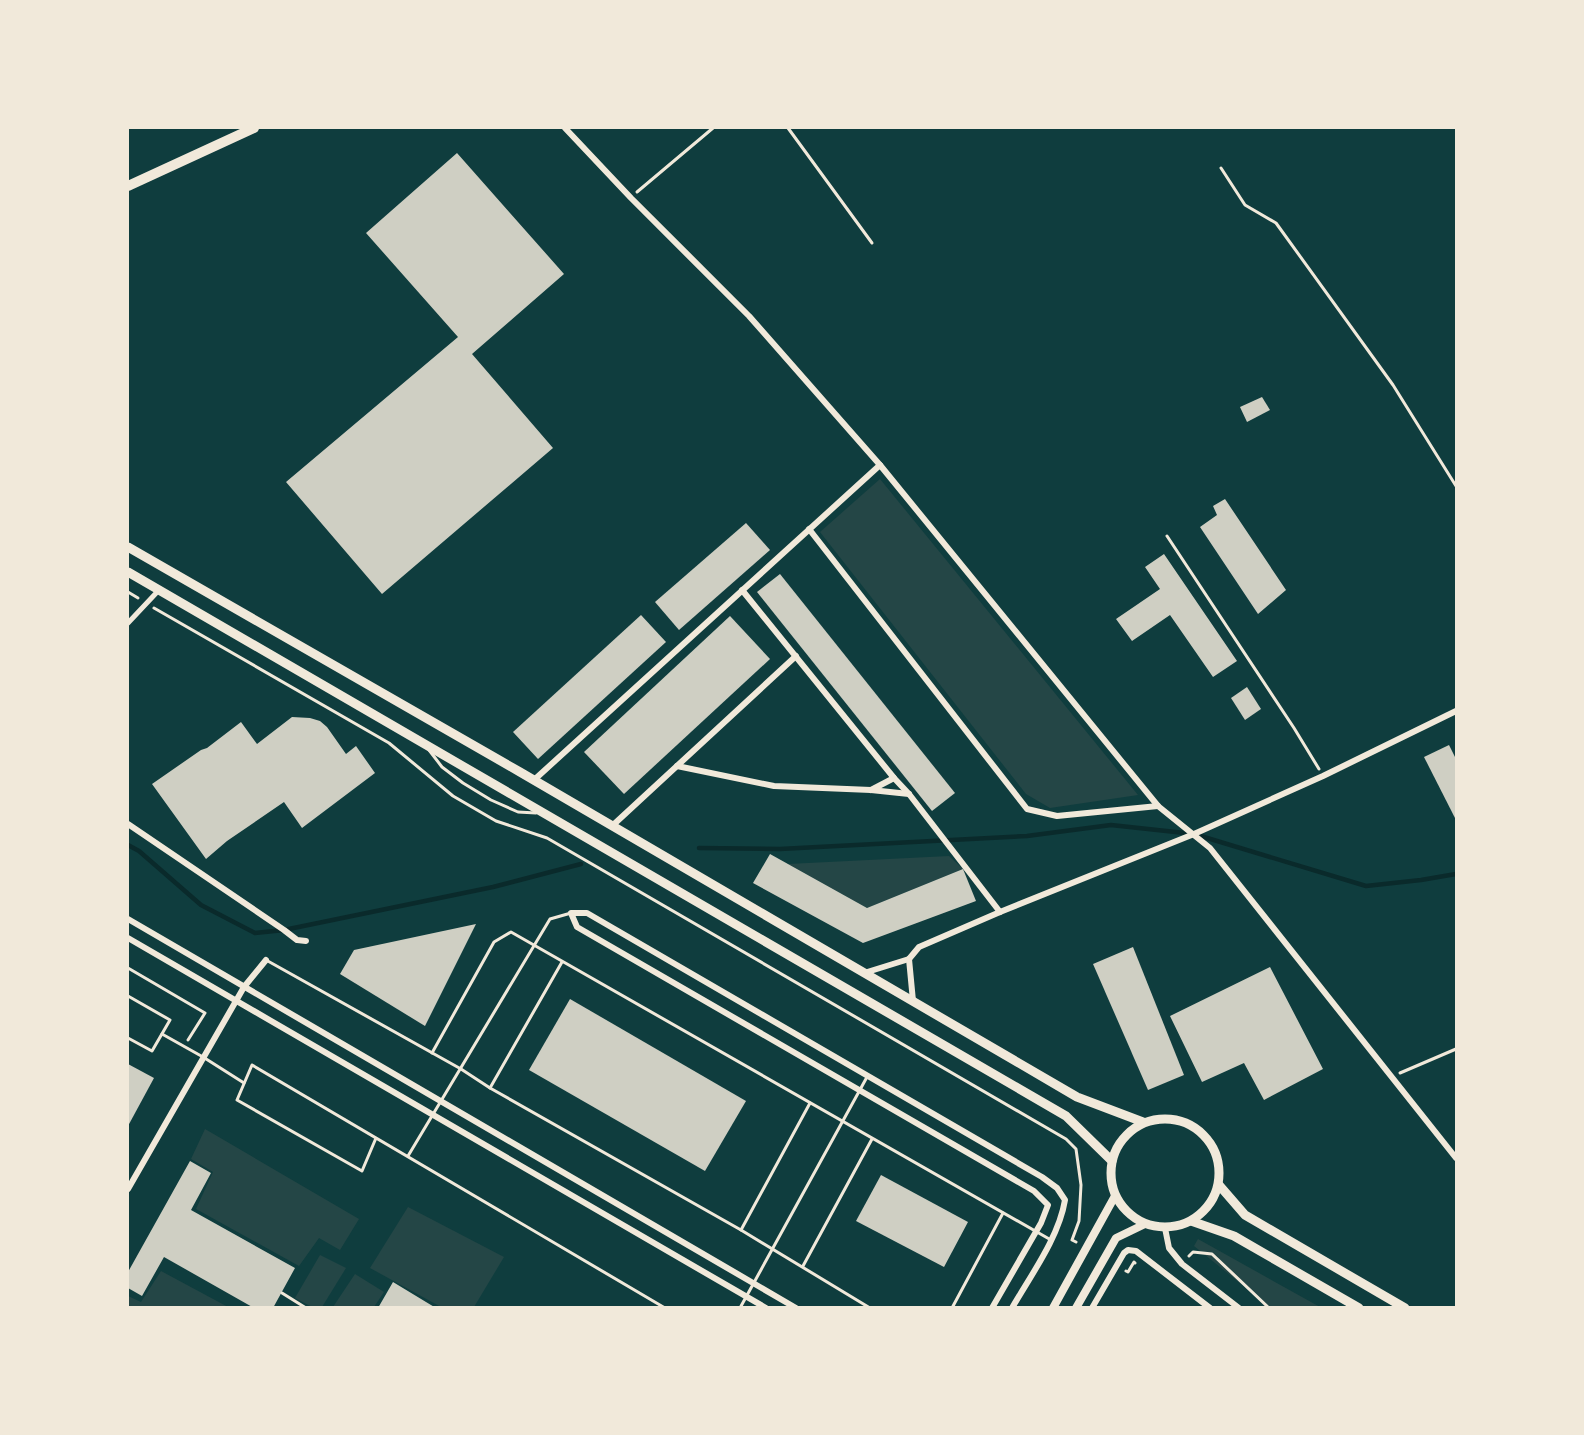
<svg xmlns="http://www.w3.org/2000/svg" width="1584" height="1435" font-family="Arial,sans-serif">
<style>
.green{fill:#244646}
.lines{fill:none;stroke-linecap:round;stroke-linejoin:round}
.stream{stroke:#0a2a2b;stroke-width:4.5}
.building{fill:#cfcfc3}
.path{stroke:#f1e9da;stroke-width:3}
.service{stroke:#f1e9da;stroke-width:3}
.pedestrian{stroke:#f1e9da;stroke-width:5}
.minor{stroke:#f1e9da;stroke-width:6}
.tertiary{stroke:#f1e9da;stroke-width:8}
.secondary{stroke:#f1e9da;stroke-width:9}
.primary{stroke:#f1e9da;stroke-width:10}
</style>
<rect width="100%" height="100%" fill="#0f3d3e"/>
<!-- green -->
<g class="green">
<path d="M880,479l258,316 -88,13 -24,-14 -206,-262z"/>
<path d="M949,856l14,13 -96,39 -79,-44z"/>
<path d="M205,1129l154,90 -19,31 -21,-12 -20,28 -103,-57 17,-37 -22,-13z"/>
<path d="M408,1207l96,50 -30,50h-33l-71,-39z"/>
<path d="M1198,1239l122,68h-55l-14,-15 -57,-46z"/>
<path d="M320,1255l26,13 -24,39h-10l-17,-9z"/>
<path d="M161,1271l67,36h-100v-11l13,6z"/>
<path d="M355,1274l29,18 -10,15h-41z"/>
</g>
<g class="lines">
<!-- stream -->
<g class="stream">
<path d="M128,845l11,6 62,54 54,28 29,-3 209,-43 88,-23"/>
<path d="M699,848l81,1 247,-13 84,-11 83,9 172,52 55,-6 35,-6"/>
</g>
</g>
<!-- building -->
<g class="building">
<path d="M457,153l107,121 -92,80 81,94 -171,146 -96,-112 172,-145 -92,-104z"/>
<path d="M1262,397l8,13 -23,12 -7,-15z"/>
<path d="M1225,499l61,91 -28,24 -58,-87 17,-12 -4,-9z"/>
<path d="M746,523l24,27 -91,80 -24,-28z"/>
<path d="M1164,554l73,107 -24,16 -43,-62 -38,26 -16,-22 44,-30 -15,-22z"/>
<path d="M780,574l175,219 -23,18 -175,-219z"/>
<path d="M641,615l25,27 -128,117 -25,-27z"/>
<path d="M730,616l40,43 -146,135 -40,-42z"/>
<path d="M1247,687l14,22 -16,11 -14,-22z"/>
<path d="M292,717l18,1 10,3 7,6 19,27 10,-8 19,27 -73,55 -18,-26 -57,39 -21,18 -54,-75 49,-34 6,-2 34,-26 16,22z"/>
<path d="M1449,745l7,14v61l-32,-63z"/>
<path d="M770,854l97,54 96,-39 13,32 -113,42 -110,-60z"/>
<path d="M476,924l-51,102 -85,-52 14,-24z"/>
<path d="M1133,947l51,128 -36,15 -55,-126z"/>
<path d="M1270,967l53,102 -59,31 -20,-37 -42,19 -32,-66z"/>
<path d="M570,999l176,102 -41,70 -176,-101z"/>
<path d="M128,1064l26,14 -26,48z"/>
<path d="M190,1161l21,12 -20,37 104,58 -22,40h-19l-90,-51 -22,39 -14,-8v-16z"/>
<path d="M881,1175l87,47 -24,45 -88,-46z"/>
<path d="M393,1282l33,20 10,6h-58z"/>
</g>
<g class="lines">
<!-- path -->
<g class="path">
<path d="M788,128l84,115"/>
<path d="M1221,168l24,37 31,18 117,162 63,101"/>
<path d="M637,192l76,-64"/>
<path d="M1167,536l127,192 25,41"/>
<path d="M128,592l10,6"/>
<path d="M154,608l235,135 64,53 43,25 51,17 519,301 10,10 5,36 -2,36 -7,19 4,2"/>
<path d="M128,968l77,45 -17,27"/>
<path d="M1400,1073l56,-24"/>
<path d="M1189,1256l4,-4 19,2 57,54"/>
<path d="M1126,1271l2,1 6,-10 1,1"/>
<path d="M282,1293l24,15"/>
</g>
<!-- service -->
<g class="service">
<path d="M429,750l13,17 21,16 28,17 27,12 18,1"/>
<path d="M266,960l195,109 29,19 251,142 129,78"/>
<path d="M128,996l42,24 -18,31 -24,-13"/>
<path d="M162,1034l41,23 41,26"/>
<path d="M432,1053l62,-111 17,-10 540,308"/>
<path d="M490,1088l72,-126"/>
<path d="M376,1138l-14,33 -125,-71 15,-35 413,243"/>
<path d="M408,1156l142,-237 21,-6"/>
<path d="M741,1230l69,-127"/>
<path d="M803,1266l69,-127"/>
<path d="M740,1308l127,-231"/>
<path d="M952,1308l51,-95"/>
</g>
<!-- pedestrian -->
<path class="pedestrian" d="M128,623l31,-33"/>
<!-- minor -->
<g class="minor">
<path d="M565,128l66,70 118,118 131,149 278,341 52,42 246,310"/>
<path d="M809,529l218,280 30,7 101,-10"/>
<path d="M742,590l152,188 15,16 91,118"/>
<path d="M677,766l97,20 97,4 38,4"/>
<path d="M534,780l346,-315"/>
<path d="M871,790l23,-12"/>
<path d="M128,824l156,106 13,10 9,1"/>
<path d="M612,826l184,-170"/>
<path d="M128,919l668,389"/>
<path d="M128,938l638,370"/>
<path d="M909,959l4,42"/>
<path d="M864,973l45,-14 10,-12 81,-35 194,-78 129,-58 133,-65"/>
<path d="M128,1189l116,-202 22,-27"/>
<path d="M1165,1228l4,20 13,16 57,44"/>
<path d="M992,1308l49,-85 7,-18 -14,-14 -457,-264 -6,-14h16l455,264 15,11 8,12c-6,37 -34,75 -53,108"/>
<path d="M1092,1308l32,-55 4,-3 8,1 74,57"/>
</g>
<!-- tertiary -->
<g class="tertiary">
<path d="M1053,1308l62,-112"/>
<path d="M1076,1308l40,-70 29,-14"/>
</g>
<!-- secondary -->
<g class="secondary">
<path d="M128,547l392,225 557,325 66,25"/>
<path d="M128,572l938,544 46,45"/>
<circle cx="1165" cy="1173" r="54"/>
<path d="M1219,1185l26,30 160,93"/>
<path d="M1191,1221l43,15 125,72"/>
</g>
<!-- primary -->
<path class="primary" d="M128,186l126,-58"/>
</g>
<!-- border -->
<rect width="1584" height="1435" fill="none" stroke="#f1e9da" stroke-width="258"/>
</svg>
